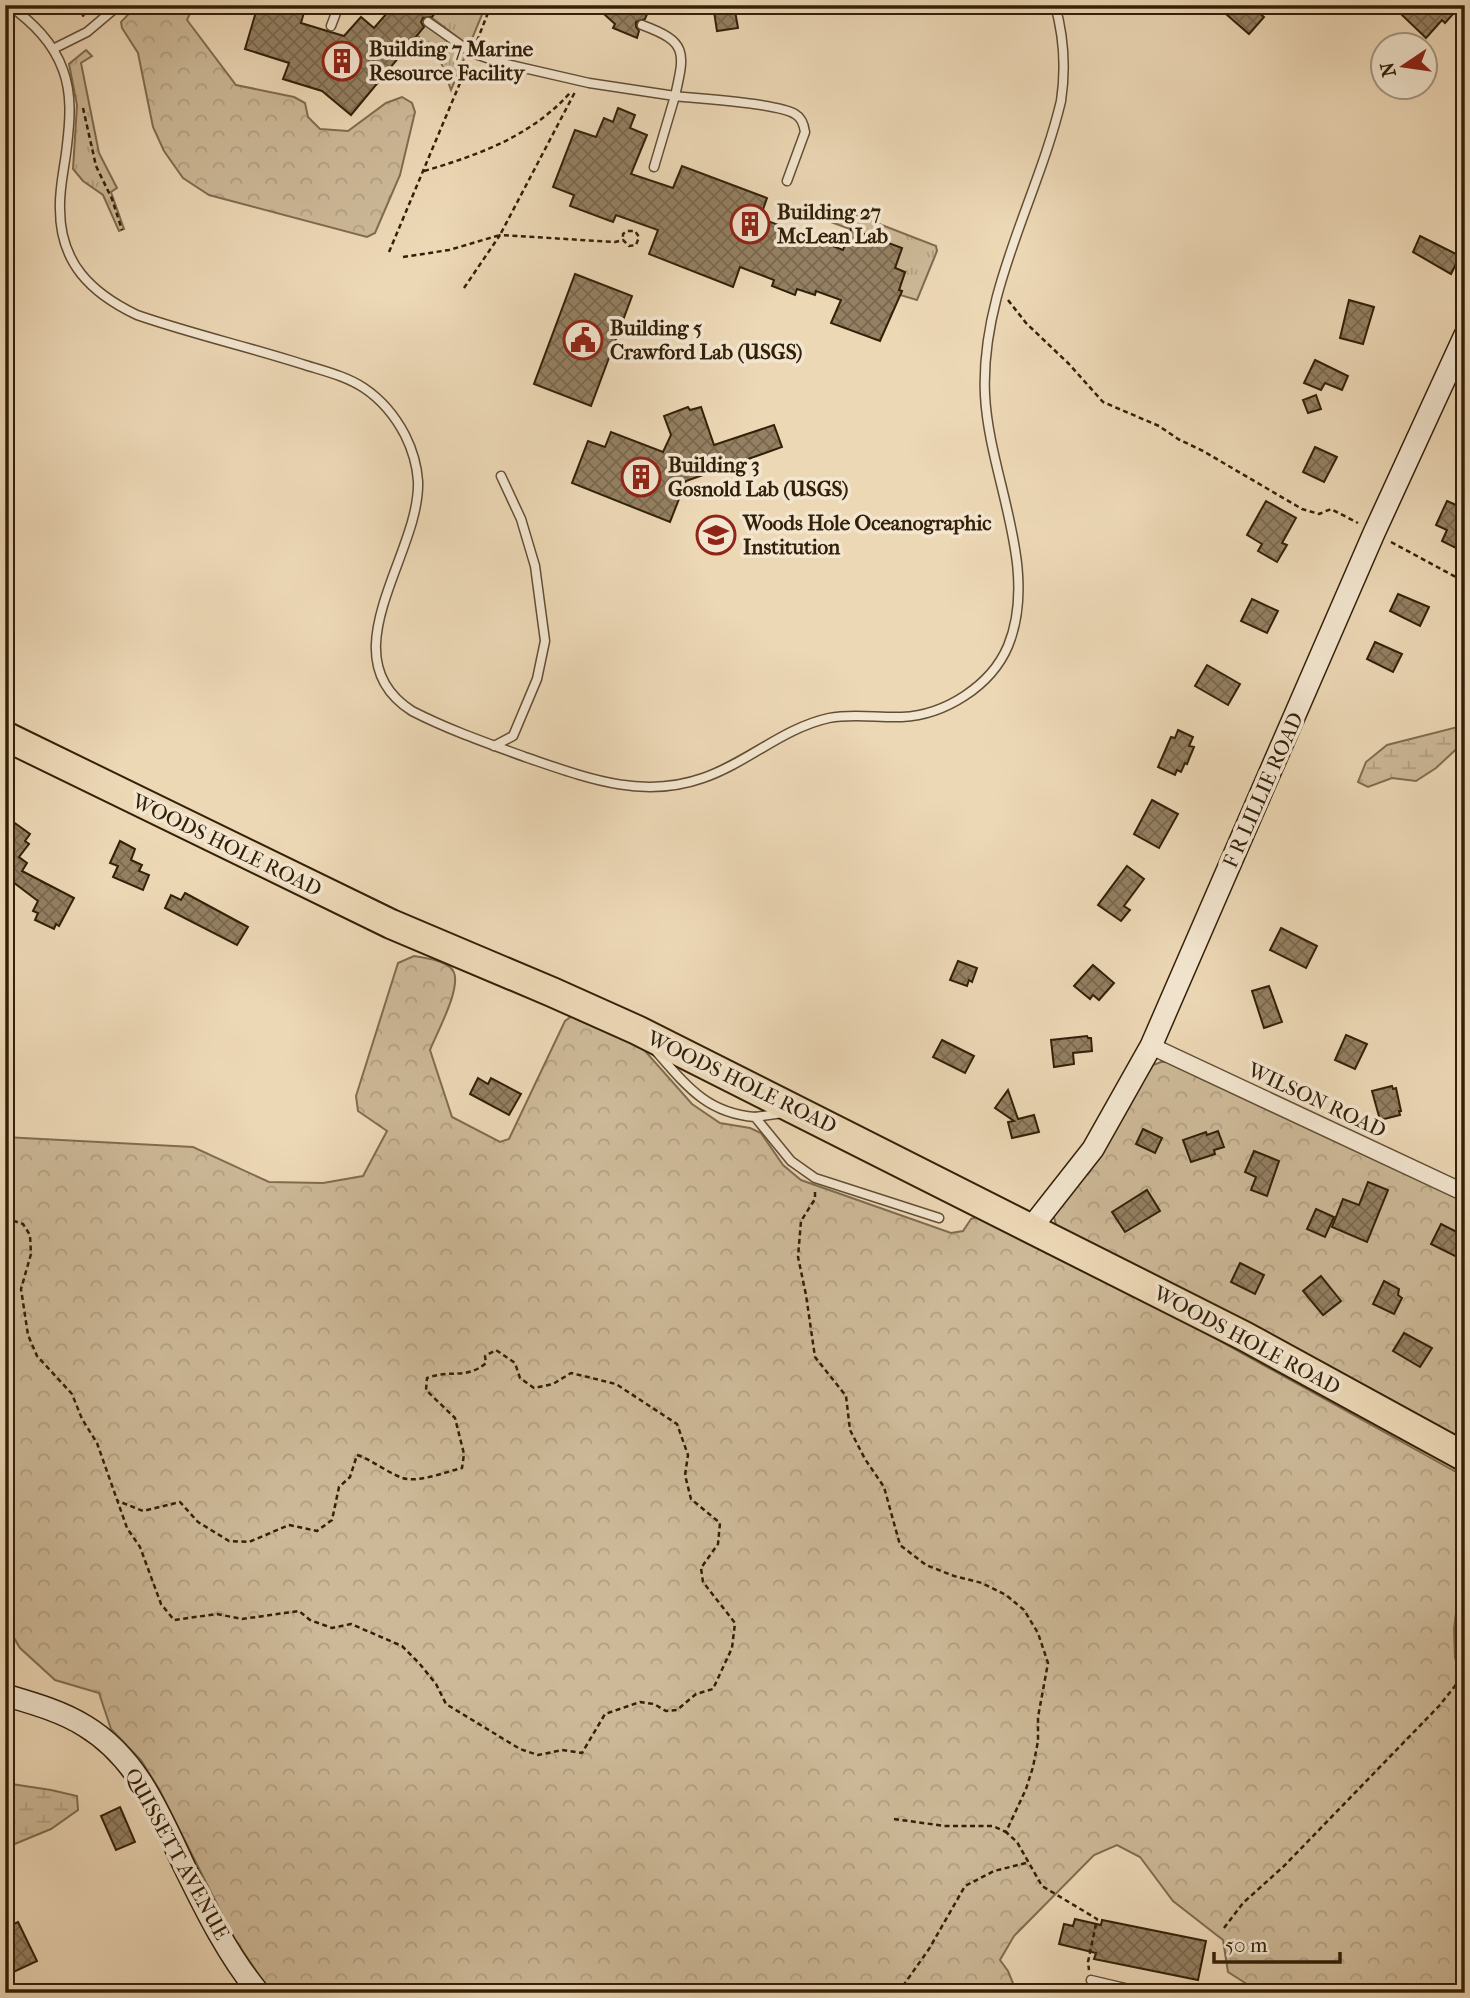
<svg xmlns="http://www.w3.org/2000/svg" width="1470" height="1998" font-family="'IM FELL French Canon',serif">
<style>
.grass{fill:url(#grass-tufts);stroke:#806c50;stroke-width:2}
.forest{fill:url(#forest-crowns);stroke:#806c50;stroke-width:2}
.wetland{fill:url(#wetland-marsh);stroke:#806c50;stroke-width:2}
.building{fill:url(#building-cross-hatch);stroke:#332008;stroke-width:2}
.lines{fill:none;stroke-linecap:round;stroke-linejoin:round}
.lane-casing{stroke:#624e34;stroke-width:11}
.street-casing{stroke:#624e34;stroke-width:19}
.secondary-casing{stroke:#332008;stroke-width:24}
.highway-casing{stroke:#332008;stroke-width:32}
.path{stroke:#332008;stroke-width:2.5;stroke-dasharray:5 3.5;stroke-linecap:butt}
.lane{stroke:#f3e6d0;stroke-width:8}
.street{stroke:#f3e6d0;stroke-width:16}
.secondary{stroke:#f3e6d0;stroke-width:21}
.highway{stroke:#edd8b6;stroke-width:28}
.labels{text-anchor:middle;stroke-width:7;stroke-linejoin:round;paint-order:stroke}
.poi-label{font-size:21px;font-weight:bold;fill:#332008;stroke:#f3e6d0;text-anchor:start}
.street-label{font-size:21px;fill:#332008;stroke:#f3e6d0}
</style>
<defs>
<pattern id="grass-tufts" width="24" height="20" patternUnits="userSpaceOnUse" patternTransform="scale(1.75)"><rect width="24" height="20" fill="#cdb998"/><path d="M3 7l-1-3M5 7V3M7 7l1-3M15 17l-1-3M17 17v-4M19 17l1-3" fill="none" stroke="#b09f82"/></pattern>
<pattern id="forest-crowns" width="20" height="18" patternUnits="userSpaceOnUse" patternTransform="scale(1.75)"><rect width="20" height="18" fill="#cdb998"/><path d="M2 6a3 3 0 1 1 6 0M12 15a3 3 0 1 1 6 0" fill="none" stroke="#b09f82"/></pattern>
<pattern id="wetland-marsh" width="20" height="14" patternUnits="userSpaceOnUse" patternTransform="scale(1.75)"><rect width="20" height="14" fill="#cdb998"/><path d="M1 5h8M5 5V1M11 12h8M15 12V8" fill="none" stroke="#b09f82"/></pattern>
<pattern id="building-cross-hatch" width="8" height="8" patternUnits="userSpaceOnUse" patternTransform="scale(1.75)"><rect width="8" height="8" fill="#948062"/><path d="M0 0l8 8M0 8l8-8" fill="none" stroke="#79684f"/></pattern>
</defs>
<rect width="100%" height="100%" fill="#edd8b6"/>
<filter id="stains"><feTurbulence type="fractalNoise" baseFrequency=".00286" numOctaves="4"/><feColorMatrix values="0 0 0 0 .2 0 0 0 0 .09 0 0 0 0 .02 0 0 0 .5 -.17"/></filter>
<radialGradient id="worn" r=".72"><stop offset=".6" stop-color="#630" stop-opacity="0"/><stop offset="1" stop-color="#630" stop-opacity=".3"/></radialGradient>
<!-- grass -->
<g class="grass">
<path d="M441,5h45l-17,41 -38,-29z"/>
<path d="M426,24l40,30 -15,36 -13,-36 -21,-19z"/>
<path d="M86,50l6,6 -11,7 18,90 18,35 -6,4 13,37 -5,2 -16,-36 -20,-14 -10,-12 4,-64 -8,-41z"/>
<path d="M838,208l98,38 1,5 -20,49 -17,-5 2,-4 -3,-1 6,-18 -10,-4 7,-20 -71,-26 -4,-3 -2,-7z"/>
</g>
<!-- forest -->
<g class="forest">
<path d="M137,5h57l-7,15 49,65 58,12 11,6 3,14 12,12 28,2 38,-28 16,-6 10,6 3,9 -15,63 -25,58 -8,4 -158,-42 -26,-17 -19,-27 -11,-24 -15,-74 -16,-25 -1,-6z"/>
<path d="M414,956c12,2 28,4 37,12 15,13 -15,66 -21,82l22,67 48,25 9,-3 56,-118 7,-5 66,27 54,61 28,19 30,5 11,5 22,32 18,15 150,53 12,-2 8,-12 7,-3 143,70 344,191v111l-8,17 -3,24 1,29 10,18v317h-204l-33,-21 -5,-32 -50,-39 -33,-44 -23,-12 -23,10 -80,81 -14,24 8,11 9,22h-746l-37,-55 -75,-149 -18,-29 -30,-31 -12,-36 -44,-13 -35,-32 -13,-22 6,-55 -8,-27v-407l188,10 76,35 54,1 40,-7 24,-45 -29,-20 -2,-15 42,-133z"/>
<path d="M1161,1062h9l8,2 287,137v241l-125,-70 -278,-142 -6,-5 -3,-12 94,-142 6,-6z"/>
</g>
<!-- wetland -->
<g class="wetland">
<path d="M1465,716v25l-29,27 -20,13 -24,-3 -24,9 -10,-5 8,-20 21,-17 71,-18z"/>
<path d="M5,1783l46,7 26,6 1,14 -27,19 -46,19z"/>
</g>
<!-- building -->
<g class="building">
<path d="M258,5h48l-5,18 43,13 17,-19 13,11 20,-23h47l-9,12 -9,1 -2,4 3,5 -73,88 -29,-24 -39,-12 6,-16 -44,-14z"/>
<path d="M594,5h57l-6,14 -9,3v5l3,4 -2,7 -24,-10 2,-4z"/>
<path d="M713,5h21l4,23 -21,3z"/>
<path d="M1236,5h15l13,12 -15,17 -22,-19z"/>
<path d="M1411,5h46l-5,5 2,3 -9,10 -3,-3 -16,18 -24,-23z"/>
<path d="M618,108l17,7 -5,13 17,7 -16,39 42,14 9,-22 85,32 -7,20 83,32 8,-21 51,19 -7,20 10,4 -6,18 3,1 -22,50 -49,-18 10,-23 -25,-9 -1,4 -18,-6 -2,6 -23,-9 2,-6 -34,-13 -7,20 -84,-33 9,-24 -42,-15 -3,7 -43,-16 4,-11 -21,-8 22,-57 21,7 8,-19 9,4z"/>
<path d="M1420,236l40,20 -9,18 -38,-22z"/>
<path d="M575,274l57,22 -41,110 -57,-22z"/>
<path d="M1349,300l25,7 -11,37 -23,-6z"/>
<path d="M1315,360l33,16 -6,14 -17,-7 -4,7 -17,-7z"/>
<path d="M1316,395l5,14 -13,4 -5,-13z"/>
<path d="M688,407l2,3 11,-3 13,38 60,-20 8,22 -96,34 -16,41 -98,-39 16,-42 17,6 6,-15 52,20 8,-17 -7,-19z"/>
<path d="M1315,447l22,10 -13,25 -21,-10z"/>
<path d="M1266,501l30,17 -14,25 5,2 -10,17 -19,-11 4,-7 -15,-9z"/>
<path d="M1447,501l18,8v32l-5,9 -18,-9 5,-11 -11,-5z"/>
<path d="M1398,594l31,13 -9,19 -30,-15z"/>
<path d="M1252,599l26,12 -11,22 -26,-12z"/>
<path d="M1375,642l27,12 -9,18 -26,-13z"/>
<path d="M1207,665l33,19 -12,21 -33,-19z"/>
<path d="M1178,730l15,7 -4,9 5,1 -7,17 -2,-1 -4,9 -4,-2 -2,5 -17,-8 13,-30 4,1z"/>
<path d="M1152,800l26,14 -19,34 -25,-14z"/>
<path d="M5,816l25,18 -5,7 4,3 -10,13 8,6 -5,8 52,27 -15,28 -3,-2 -2,5 -19,-9 3,-7 -5,-2 5,-10 -33,-25z"/>
<path d="M120,841l15,8 -4,11 11,5 -3,6 10,4 -6,15 -30,-13 5,-11 -8,-3z"/>
<path d="M1127,866l17,13 -20,27 6,4 -9,11 -23,-16z"/>
<path d="M185,893l63,34 -11,18 -72,-37 6,-13 10,5z"/>
<path d="M1281,928l36,18 -11,22 -36,-18z"/>
<path d="M958,961l19,7 -5,14 -3,-2 -2,6 -17,-6z"/>
<path d="M1093,965l21,18 -15,17 -6,-5 -3,4 -16,-13z"/>
<path d="M1269,986l13,36 -18,6 -12,-37z"/>
<path d="M1346,1035l21,9 -12,25 -20,-9z"/>
<path d="M1087,1036l1,2h3l1,13 -19,2 1,11 -20,3 -3,-27z"/>
<path d="M942,1040l32,16 -9,17 -32,-16z"/>
<path d="M478,1078l10,6 3,-6 30,16 -12,21 -39,-21z"/>
<path d="M1392,1086l1,3 3,-1 5,23h-2l1,4 -20,5 -8,-29z"/>
<path d="M1008,1090l10,29 16,-4 5,17 -27,6 -4,-16 6,-1 -19,-13z"/>
<path d="M1143,1129l19,9 -7,15 -19,-9z"/>
<path d="M1218,1131l6,16 -10,3 1,4 -24,8 -8,-22 23,-8 1,3z"/>
<path d="M1254,1151l25,10 -12,35 -16,-6 5,-13 -11,-5z"/>
<path d="M1368,1182l20,8 -21,52 -35,-15 11,-28 16,6z"/>
<path d="M1147,1190l13,21 -35,21 -13,-20z"/>
<path d="M1316,1209l18,8 -9,20 -18,-8z"/>
<path d="M1441,1224l24,12v10l-6,12 -28,-14z"/>
<path d="M1240,1263l24,12 -9,19 -24,-12z"/>
<path d="M1321,1276l20,25 -18,14 -20,-24z"/>
<path d="M1384,1281l15,8 -1,6 4,3 -8,16 -21,-10z"/>
<path d="M1404,1333l28,15 -12,19 -27,-16z"/>
<path d="M120,1807l15,35 -19,8 -15,-34z"/>
<path d="M1075,1919l26,6 1,-5 104,21 -8,39 -104,-21 2,-6 -37,-9 5,-20 9,2z"/>
<path d="M18,1922l19,39 -32,15v-48z"/>
</g>
<g class="lines">
<defs>
<g id="lane">
<path d="M9,5c24,18 44,37 54,65 9,24 7,50 4,75 -2,21 -8,43 -7,64 0,54 31,84 77,106 55,19 112,32 168,50 19,6 41,11 59,23 18,12 31,28 41,47 7,14 12,31 13,46 3,73 -92,175 -6,230 37,19 75,32 113,46 59,20 116,43 178,21 44,-15 80,-50 126,-60 24,-5 49,0 73,-1 43,-2 89,-31 106,-71 32,-78 -19,-169 -23,-251 -5,-102 53,-197 76,-294 5,-33 3,-64 -6,-96"/>
<path d="M428,22l44,31 30,10 87,20 86,13c10,-44 13,-54 -33,-71"/>
<path d="M331,26l8,-21"/>
<path d="M53,49l34,-17 32,-27"/>
<path d="M654,167l21,-71c25,3 102,7 120,18 7,4 9,11 10,18l-18,49"/>
<path d="M494,746l19,-10 24,-57 8,-38 -10,-75 -14,-47 -20,-43"/>
<path d="M656,1051c30,34 50,62 99,66l36,44 24,17 124,40"/>
<path d="M755,1117l28,-4"/>
<path d="M1091,1980l55,13"/>
</g>
<path id="street" d="M1151,1046l314,147"/>
<g id="secondary">
<path d="M1031,1228l62,-79 58,-103 223,-513 91,-198"/>
<path d="M5,1695c27,8 56,16 80,31 53,32 75,89 100,142 21,43 44,89 74,125"/>
</g>
<path id="highway" d="M5,736l386,188 161,68 85,38 607,306 221,121"/>
</defs>
<!-- lane casing -->
<use href="#lane" class="lane-casing"/>
<!-- street casing -->
<use href="#street" class="street-casing"/>
<!-- secondary casing -->
<use href="#secondary" class="secondary-casing"/>
<!-- highway casing -->
<use href="#highway" class="highway-casing"/>
<!-- path -->
<g class="path">
<path d="M77,5l7,12"/>
<path d="M477,41l14,-36"/>
<path d="M83,108l13,58 16,33 10,31"/>
<path d="M424,171c55,-16 107,-35 146,-78"/>
<path d="M389,252l79,-188"/>
<path d="M403,257l46,-7 51,-15 75,-143"/>
<path d="M464,288l36,-53 115,7 8,-2 6,6 7,-1 3,-8 -4,-6h-8l-4,3v6"/>
<path d="M1008,300l18,23 43,41 34,38 56,24 19,13 25,12 99,58 17,5 12,-5 27,14"/>
<path d="M1391,542l74,40"/>
<path d="M815,1192v7l-14,22 -3,36 8,38 9,62 31,39 4,34 15,29 19,28 16,58 26,20 28,11 28,7 24,12 18,15 14,23 10,30 -10,54v24l-5,26 -7,22 -20,43 11,10 25,44 55,33 -9,43 1,8"/>
<path d="M5,1218l18,6 7,11 1,19 -10,35 7,46 9,21 35,38 10,25 15,24 30,85 13,19 21,57 13,16 43,-6 25,5 57,-8 11,9 22,8 19,-4 51,22 17,17 17,21 10,20 74,45 18,6 24,-5 20,3 23,-39 35,-12 14,2 12,7 11,-1 19,-16 17,-5 19,-41 3,-25 -32,-41 -2,-14 17,-24 2,-21 -29,-24 -6,-24 3,-20 -11,-31 -61,-40 -45,-11 -18,11 -19,4 -14,-10 -5,-15 -19,-13 -11,6 1,7c-20,17 -35,6 -59,15l-1,12 29,28 9,36 -2,14c-17,4 -38,13 -55,11 -14,-2 -34,-19 -50,-24l-7,22 -11,10 -7,33 -15,11 -28,-6 -40,17 -20,-1 -31,-19 -18,-20 -37,9 -25,-10"/>
<path d="M894,1819l51,7h48l13,6"/>
<path d="M1224,1928l19,-25 41,-37 155,-160 16,-20 10,-20"/>
<path d="M898,1993l31,-44 36,-63 29,-15 32,-8"/>
</g>
<!-- lane -->
<use href="#lane" class="lane"/>
<!-- street -->
<use href="#street" class="street"/>
<!-- secondary -->
<use href="#secondary" class="secondary"/>
<!-- highway -->
<use href="#highway" class="highway"/>
</g>
<!-- icons -->
<defs>
<symbol id="building-ring" viewBox="-11 -11 22 22"><circle r="9.5" fill="#f3e6d0" stroke="#8f2418" stroke-width="1.5"/><path d="M-4-6H4V6H1V3H-1V6H-4ZM-2.5-4.3h1.7v1.8h-1.7ZM.8-4.3h1.7v1.8H.8ZM-2.5-1h1.7V.8h-1.7ZM.8-1h1.7V.8H.8Z" fill="#8f2418"/></symbol>
<symbol id="civic-ring" viewBox="-11 -11 22 22"><circle r="9.5" fill="#f3e6d0" stroke="#8f2418" stroke-width="1.5"/><path d="M-.6-6.5H3V-4.5H.6V-3L4-1V1h2V6H-6V1h2V-1L-.6-3ZM-1.2 2.5V6h2.4V2.5Z" fill="#8f2418"/></symbol>
<symbol id="university-ring" viewBox="-11 -11 22 22"><circle r="9.5" fill="#f3e6d0" stroke="#8f2418" stroke-width="1.5"/><path d="M0-5L7-2L0 1L-7-2ZM-4 1L0 2.5L4 1V4Q0 6-4 4Z" fill="#8f2418"/></symbol>
</defs>
<g fill-rule="evenodd">
<use href="#building-ring" x="320" y="39" width="44" height="44"/>
<use href="#building-ring" x="728" y="202" width="44" height="44"/>
<use href="#civic-ring" x="561" y="318" width="44" height="44"/>
<use href="#building-ring" x="619" y="455" width="44" height="44"/>
<use href="#university-ring" x="694" y="513" width="44" height="44"/>
</g>
<g class="labels">
<!-- poi labels -->
<g class="poi-label">
<text x="369" y="56">Building 7 Marine<tspan x="369" dy="24">Resource Facility</tspan></text>
<text x="777" y="219">Building 27<tspan x="777" dy="24">McLean Lab</tspan></text>
<text x="610" y="335">Building 5<tspan x="610" dy="24">Crawford Lab (USGS)</tspan></text>
<text x="668" y="472">Building 3<tspan x="668" dy="24">Gosnold Lab (USGS)</tspan></text>
<text x="743" y="530">Woods Hole Oceanographic<tspan x="743" dy="24">Institution</tspan></text>
</g>
<!-- street labels -->
<g class="street-label">
<text transform="translate(1263 790) rotate(-66)" y="7">F R LILLIE ROAD</text>
<text transform="translate(227 845) rotate(26)" y="7">WOODS HOLE ROAD</text>
<text transform="translate(742 1082) rotate(26)" y="7">WOODS HOLE ROAD</text>
<text transform="translate(1317 1100) rotate(25)" y="7">WILSON ROAD</text>
<text transform="translate(1247 1340) rotate(28)" y="7">WOODS HOLE ROAD</text>
<text transform="translate(177 1854) rotate(61)" y="7">QUISSETT AVENUE</text>
</g>
</g>
<!-- margin -->
<rect width="1470" height="1998" fill="none" stroke="#edd8b6" stroke-width="28"/>
<rect x="7" y="7" width="1456" height="1984" fill="none" stroke="#332008" stroke-width="3.5"/>
<rect x="14" y="14" width="1442" height="1970" fill="none" stroke="#332008" stroke-width="2"/>
<!-- north arrow -->
<g transform="translate(1404 66) rotate(257)"><circle r="33" fill="#f3e6d0" stroke="#a69780" stroke-width="2"/>
<path d="M0-5L12 26L0 18L-12 26Z" fill="#8f2418"/>
<text y="-10" font-size="19" font-weight="bold" text-anchor="middle" fill="#332008">N</text>
</g>
<!-- scale -->
<path d="M1214 1952v10h126v-10" fill="none" stroke="#332008" stroke-width="3.5"/>
<text x="1225" y="1952" font-size="21" fill="#332008" stroke="#f3e6d0" stroke-width="5" paint-order="stroke">50 m</text>
<rect width="100%" height="100%" filter="url(#stains)"/>
<rect width="100%" height="100%" fill="url(#worn)"/>
</svg>
